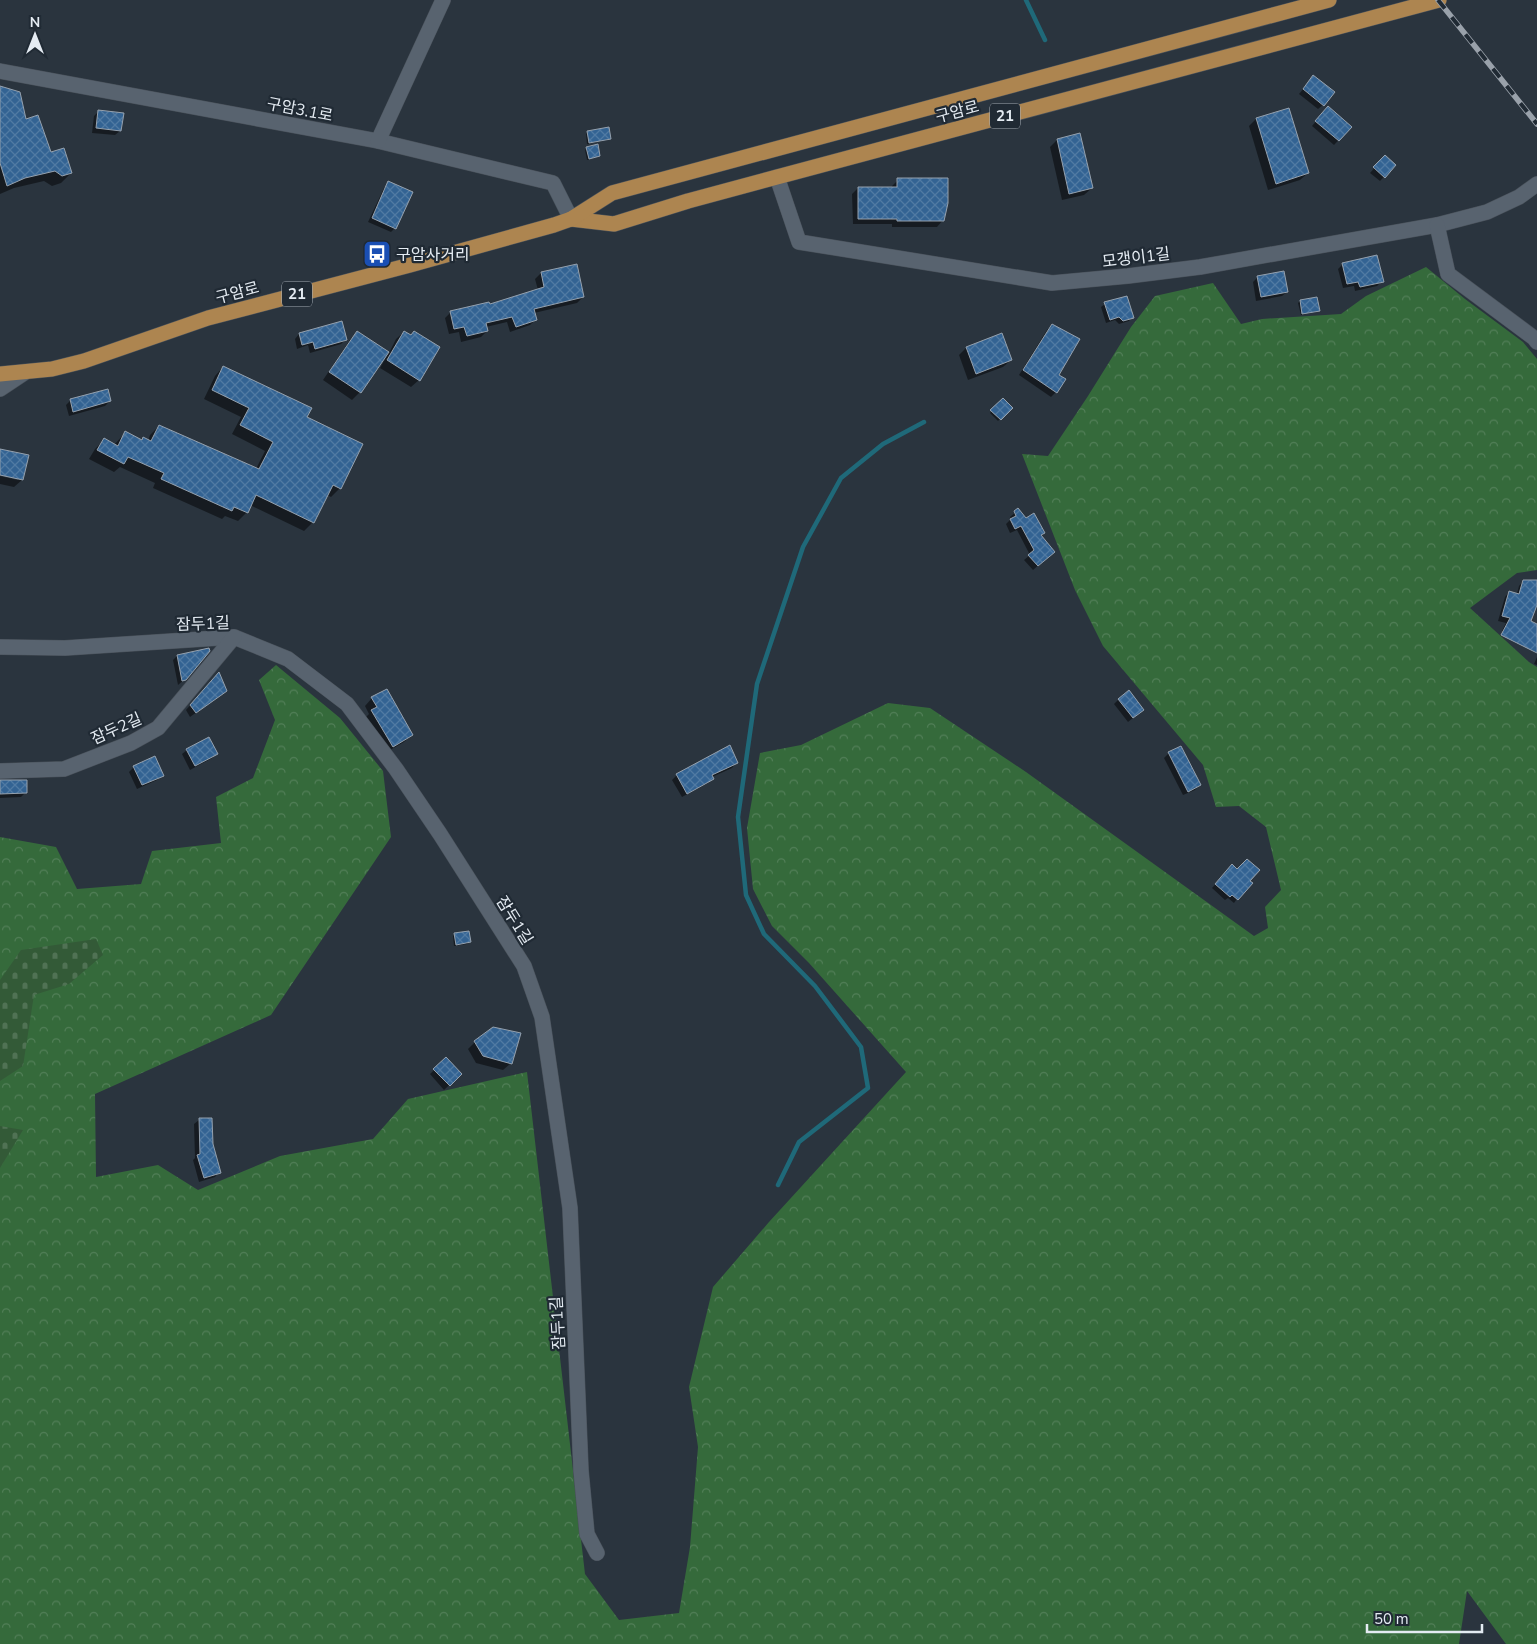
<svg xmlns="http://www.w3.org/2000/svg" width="1537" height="1644" font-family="'Nunito Sans','Noto Sans KR',sans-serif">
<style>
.forest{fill:url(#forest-crowns)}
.cemetery{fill:url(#cemetery-stones)}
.shadow{fill:#0007}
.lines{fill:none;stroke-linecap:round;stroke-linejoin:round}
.stream{stroke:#1f6979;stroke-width:4.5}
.building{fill:url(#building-cross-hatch);stroke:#95a1ae}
.minor-casing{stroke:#49515a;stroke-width:16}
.major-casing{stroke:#49515a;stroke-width:16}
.minor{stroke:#58636f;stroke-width:15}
.major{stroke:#ad8550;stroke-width:15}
.rail-casing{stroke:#99a1aa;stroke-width:5.5}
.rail{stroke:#202a34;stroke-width:4;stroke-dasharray:11;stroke-linecap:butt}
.labels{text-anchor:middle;stroke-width:4.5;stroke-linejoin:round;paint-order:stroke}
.shield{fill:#202a34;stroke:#a9b1b9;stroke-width:1}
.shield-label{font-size:15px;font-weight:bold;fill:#e4ebf2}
.street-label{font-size:16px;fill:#e4ebf2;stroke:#202a34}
.poi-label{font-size:16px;fill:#e4ebf2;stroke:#202a34;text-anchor:start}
</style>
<defs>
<pattern id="forest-crowns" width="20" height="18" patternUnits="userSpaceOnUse" patternTransform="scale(1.25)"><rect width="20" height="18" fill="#356a3b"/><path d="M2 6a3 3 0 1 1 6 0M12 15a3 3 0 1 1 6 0" fill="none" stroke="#527f58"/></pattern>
<pattern id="cemetery-stones" width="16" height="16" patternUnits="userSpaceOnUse" patternTransform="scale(1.25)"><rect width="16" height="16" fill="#335a37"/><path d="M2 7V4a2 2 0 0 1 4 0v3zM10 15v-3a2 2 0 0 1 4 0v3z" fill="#507254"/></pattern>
<pattern id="building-cross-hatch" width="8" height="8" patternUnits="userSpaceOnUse" patternTransform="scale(1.25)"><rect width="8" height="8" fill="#336393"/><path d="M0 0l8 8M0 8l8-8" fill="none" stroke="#507aa3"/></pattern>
</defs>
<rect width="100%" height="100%" fill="#2a343e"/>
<!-- forest -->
<path class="forest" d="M1426,267l39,32 58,43 14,17v211l-20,3 -47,35 59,54 8,5v977h-31l-39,-53 -8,53h-1459v-807l56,10 21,42 64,-5 11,-33 69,-8 -5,-46 37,-19 22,-58 -16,-40 17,-15 64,53 43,53 8,66 -120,178 -176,79 1,83 62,-12 40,25 82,-34 93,-17 35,-40 119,-27 58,502 34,46 60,-7 11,-66 8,-100 -9,-60 24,-100 56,-65 137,-150 -97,-109 -37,-37 -19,-37 -6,-61 13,-75 41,-8 87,-42 42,5 96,64 228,164 14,-8 -3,-21 16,-17 -15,-63 -27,-21 -23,1 -13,-42 -100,-119 -28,-56 -53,-136 26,2 40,-60 43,-69 24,-31 58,-13 28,41 21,-5 79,-5 25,-18z"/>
<!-- cemetery -->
<g class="cemetery">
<path d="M96,939l7,16 -34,29 -35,11 -11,71 -23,15v-101l21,-30z"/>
<path d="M0,1126l23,4 -23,38z"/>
</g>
<!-- shadow -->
<g class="shadow">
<path d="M1309,82l14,23 -5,4 -19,-15z"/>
<path d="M0,87l51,67 20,19 -10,10 -9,3 -8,-5 -30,7 -14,6z"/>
<path d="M98,112l22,19 -5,4 -23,-2 2,-17z"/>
<path d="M1324,112l27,15 -17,18 -22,-19z"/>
<path d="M1256,119l52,54 -8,7 -32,10 -19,-64z"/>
<path d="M588,132l22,6 -2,2 -21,4 -1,-10z"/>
<path d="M1057,140l35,48 -8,7 -22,5 -12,-53z"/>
<path d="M587,148l12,8 -12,4 -2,-10z"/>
<path d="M1385,156l10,9 -15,16 -10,-8z"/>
<path d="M898,180l45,40 -6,7h-45v-3h-39l-1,-30 6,-6h34v-2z"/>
<path d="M389,183l6,45 -4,4 -23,-10 16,-34z"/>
<path d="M1343,264l39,17 -5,5 -22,5 -1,-5 -11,2 -5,-19z"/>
<path d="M541,273l42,24 -6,6 -43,10 2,6 -6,6 -20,7 -3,-10 -21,5 1,4 -6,6 -20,5 -2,-10 -10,2 -4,-16 6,-6 38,-6 49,-16 -3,-11z"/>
<path d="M1258,277l29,15 -5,4 -26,5 -3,-19z"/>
<path d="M1300,301l19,9 -2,2 -16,3 -3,-12z"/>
<path d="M1105,304l27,13 -3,4 -10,3 -4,-4 -9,3 -5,-16z"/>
<path d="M341,323l5,16 -5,5 -31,9 -2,-8 -11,4 -2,-10 4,-5z"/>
<path d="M1052,325l5,50 -1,17 -5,5 -32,-22 28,-45z"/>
<path d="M357,332l32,21 7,-14 8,-7 15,48 -8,7 -31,-19 8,-14 -2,-1 -26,39 -8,8 -29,-20 27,-40z"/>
<path d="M966,348l45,12 -8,7 -35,13 -9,-25z"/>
<path d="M223,367l83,51 34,70 -9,9 -4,-2 -14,27 -9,9 -54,-26 -3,7 -9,9 -13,-5 -3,3 -69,-31 2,-5 -35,-16 -6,5 -25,-13 6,-10 9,-9 10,5 11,-12 16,8h7l2,-6 9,-9 97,43 9,-18 -33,-17 9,-17 -37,-18 11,-23z"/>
<path d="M71,400l39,1 -5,5 -36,10 -3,-11z"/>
<path d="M1003,400l8,8 -13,13 -8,-8z"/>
<path d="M0,450l22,30 -8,7 -14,-3v-8l18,4v-2l-18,-4z"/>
<path d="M1018,510l22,26 9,20 -16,14 -9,-10 6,-5 -13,-25 -7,3 -4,-9 5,-5 -1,-2z"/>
<path d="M1523,581l14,1v20l-15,31 -20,-2 4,-8 -8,-2 7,-24 4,-5 8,2 2,-8z"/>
<path d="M177,656l8,23 -7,6 -5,-25z"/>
<path d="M1537,657v8l-3,-1z"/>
<path d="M214,678l12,13 -36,26 -4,-7z"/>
<path d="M372,698l40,36 -8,8 -19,11 -20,-35 4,-4 -4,-8z"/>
<path d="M1119,699l19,15 -10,8 -14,-18z"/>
<path d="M187,750l29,4 -4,4 -22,12 -8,-16z"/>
<path d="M1169,753l30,32 -4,5 -12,5 -19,-37z"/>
<path d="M736,763l-4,5 -20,9 1,1 -5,5 -26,14 -10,-17 5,-5z"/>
<path d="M134,767l28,9 -5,4 -20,9 -8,-17z"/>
<path d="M0,780l26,12 -5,5 -21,1z"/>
<path d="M1232,866l17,15 -15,22 -6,-5 -3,2 -13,-12z"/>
<path d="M455,934l14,8 -2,2 -13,2 -1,-10z"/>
<path d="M475,1042l36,21 -8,7 -27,-7 -8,-14z"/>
<path d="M446,1059l15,15 -17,16 -14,-16z"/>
<path d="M199,1120l20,52 -4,5 -16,5 -6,-22 2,-2 -1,-34z"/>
</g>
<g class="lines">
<!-- stream -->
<g class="stream">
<path d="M1026,0l19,40"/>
<path d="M778,1185l21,-43 69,-54 -7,-41 -46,-61 -51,-52 -18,-39 -8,-78 19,-133 46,-137 38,-69 42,-34 41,-22"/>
</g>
</g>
<!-- building -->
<g class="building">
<path d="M1313,75l22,17 -11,14 -21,-17z"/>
<path d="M0,86l20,6 6,27 12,-4 13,37 13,-4 8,25 -10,3 -7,-5 -30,7 -18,8 -7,-23z"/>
<path d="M1328,106l24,21 -13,14 -24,-20z"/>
<path d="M1289,108l20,65 -33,11 -20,-66z"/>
<path d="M98,110l26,3 -3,18 -25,-3z"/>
<path d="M609,127l2,12 -22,4 -2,-12z"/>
<path d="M1080,133l13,55 -24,6 -12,-55z"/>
<path d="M598,144l2,12 -11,3 -3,-12z"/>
<path d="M1385,155l11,10 -11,13 -12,-11z"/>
<path d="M897,178h51v25l-4,18h-47v-2h-39v-32h39z"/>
<path d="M388,181l25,11 -17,37 -24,-11z"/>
<path d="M1377,255l7,27 -24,5 -2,-5 -11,2 -5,-21z"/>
<path d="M577,264l7,33 -50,12 3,11 -21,7 -4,-10 -26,6 2,8 -21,5 -3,-9 -10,2 -4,-18 39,-9 1,2 54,-17 -3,-15z"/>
<path d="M1284,271l4,21 -27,5 -4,-21z"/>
<path d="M1127,296l7,22 -11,3 -4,-4 -9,3 -6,-18z"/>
<path d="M1317,297l3,14 -18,3 -2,-14z"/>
<path d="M342,321l5,19 -32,9 -2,-7 -11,3 -3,-12z"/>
<path d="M1052,324l28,15 -21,36 7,4 -9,14 -34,-23z"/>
<path d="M357,331l32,21 -28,41 -32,-21z"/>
<path d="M404,331l7,4 3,-4 26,16 -20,34 -33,-21z"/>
<path d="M1002,333l10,27 -36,14 -10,-27z"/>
<path d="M223,366l89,42 -5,9 56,27 -22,45 -8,-4 -19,38 -58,-28 -8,18 -14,-6 -2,4 -71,-32 3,-6 -36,-16 -4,7 -27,-14 7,-12 14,8 7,-15 17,9 1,-3 8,4 8,-16 100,44 14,-27 -33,-17 9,-17 -37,-18z"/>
<path d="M108,389l3,12 -38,11 -3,-13z"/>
<path d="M1003,398l10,10 -12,12 -11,-10z"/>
<path d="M0,449l29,6 -6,25 -23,-5z"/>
<path d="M1018,508l8,10 8,-5 11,20 -4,2 14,17 -17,14 -10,-11 6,-5 -13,-24 -6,3 -5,-10 6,-3 -2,-5z"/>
<path d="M1523,580h14v25l-6,16 6,3v29l-36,-18 9,-17 -8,-2 7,-25 10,3z"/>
<path d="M209,648l1,3 -24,29 -4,1 -5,-26z"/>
<path d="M219,672l8,19 -31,22 -6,-8z"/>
<path d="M387,689l26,46 -20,12 -22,-37 6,-3 -6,-10z"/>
<path d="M1129,690l15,20 -11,8 -15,-19z"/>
<path d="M209,737l9,17 -23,12 -9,-17z"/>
<path d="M730,745l8,18 -26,12 2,4 -27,15 -11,-20z"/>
<path d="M1181,746l20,39 -13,7 -20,-40z"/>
<path d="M155,756l9,20 -22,9 -9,-19z"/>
<path d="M0,780h27v13l-27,1z"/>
<path d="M1247,859l13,11 -10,11 3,2 -15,17 -6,-5 -2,2 -15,-13 17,-20 5,5z"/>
<path d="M469,931l2,11 -15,3 -2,-12z"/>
<path d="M493,1027l28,6 -9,31 -29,-8 -9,-15z"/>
<path d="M446,1057l16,17 -12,12 -17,-17z"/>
<path d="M199,1118h13l1,26 8,29 -17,5 -7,-23 3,-1z"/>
</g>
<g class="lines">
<defs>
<g id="minor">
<path d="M0,71l378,70 175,42 18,36"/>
<path d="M378,141l65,-141"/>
<path d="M777,177l22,65 253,41 76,-7 72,-9 237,-42 50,-13 32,-15 18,-13"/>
<path d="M1437,225l11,49 86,64 3,4"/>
<path d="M0,389l24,-16"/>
<path d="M0,647l65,1 169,-11 54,22 59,45 49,65 44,65 84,132 18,51 28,191 11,263 6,63 10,19"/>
<path d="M0,771l64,-2 67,-26 27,-15 76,-91"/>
</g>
<g id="major">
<path d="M571,219l43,5 74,-23 89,-24 662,-177"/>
<path d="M0,374l52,-5 32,-8 124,-43 202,-53 144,-40 17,-6 41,-26 717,-193"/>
</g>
</defs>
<!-- minor casing -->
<use href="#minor" class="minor-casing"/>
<!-- major casing -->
<use href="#major" class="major-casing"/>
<!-- minor -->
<use href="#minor" class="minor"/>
<!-- major -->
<use href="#major" class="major"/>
<defs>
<path id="rail" d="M1438,0l99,124"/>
</defs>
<!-- rail casing -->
<use href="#rail" class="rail-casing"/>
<!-- rail -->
<use href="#rail" class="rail"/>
</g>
<!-- icons -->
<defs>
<symbol id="bus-square" viewBox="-11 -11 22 22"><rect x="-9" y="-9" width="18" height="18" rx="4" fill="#1a4fb4" stroke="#202a34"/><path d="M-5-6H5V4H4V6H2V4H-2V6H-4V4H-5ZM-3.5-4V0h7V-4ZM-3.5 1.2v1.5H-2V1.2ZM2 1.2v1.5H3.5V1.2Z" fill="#fff"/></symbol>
</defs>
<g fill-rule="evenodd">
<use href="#bus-square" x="361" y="238" width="32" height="32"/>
</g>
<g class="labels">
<!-- shield labels -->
<g class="shield">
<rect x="990" y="103.5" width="30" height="25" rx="4"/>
<rect x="282" y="281.5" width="30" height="25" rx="4"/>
</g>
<g class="shield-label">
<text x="1005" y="121">21</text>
<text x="297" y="299">21</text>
</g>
<!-- street labels -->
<g class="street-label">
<text transform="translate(300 109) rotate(11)" y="6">구암3.1로</text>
<text transform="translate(957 111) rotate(-15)" y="6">구암로</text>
<text transform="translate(1136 257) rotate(-7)" y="6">모갱이1길</text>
<text transform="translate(237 292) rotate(-15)" y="6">구암로</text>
<text transform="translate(203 623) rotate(-2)" y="6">잠두1길</text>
<text transform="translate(116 728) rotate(-24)" y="6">잠두2길</text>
<text transform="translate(515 920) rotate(58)" y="6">잠두1길</text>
<text transform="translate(557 1323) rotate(-93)" y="6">잠두1길</text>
</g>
<!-- poi labels -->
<g class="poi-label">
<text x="396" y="260">구암사거리</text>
</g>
</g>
<!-- north arrow -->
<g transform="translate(35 35)" stroke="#202a34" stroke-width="4" paint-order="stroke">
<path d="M0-4L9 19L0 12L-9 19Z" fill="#e4ebf2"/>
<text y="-8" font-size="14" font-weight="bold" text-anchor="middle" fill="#e4ebf2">N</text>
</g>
<!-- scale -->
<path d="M1367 1624v8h115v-8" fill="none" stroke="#e4ebf2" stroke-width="2.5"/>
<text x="1374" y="1624" font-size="15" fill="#e4ebf2" stroke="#202a34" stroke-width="4" paint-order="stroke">50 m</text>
</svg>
